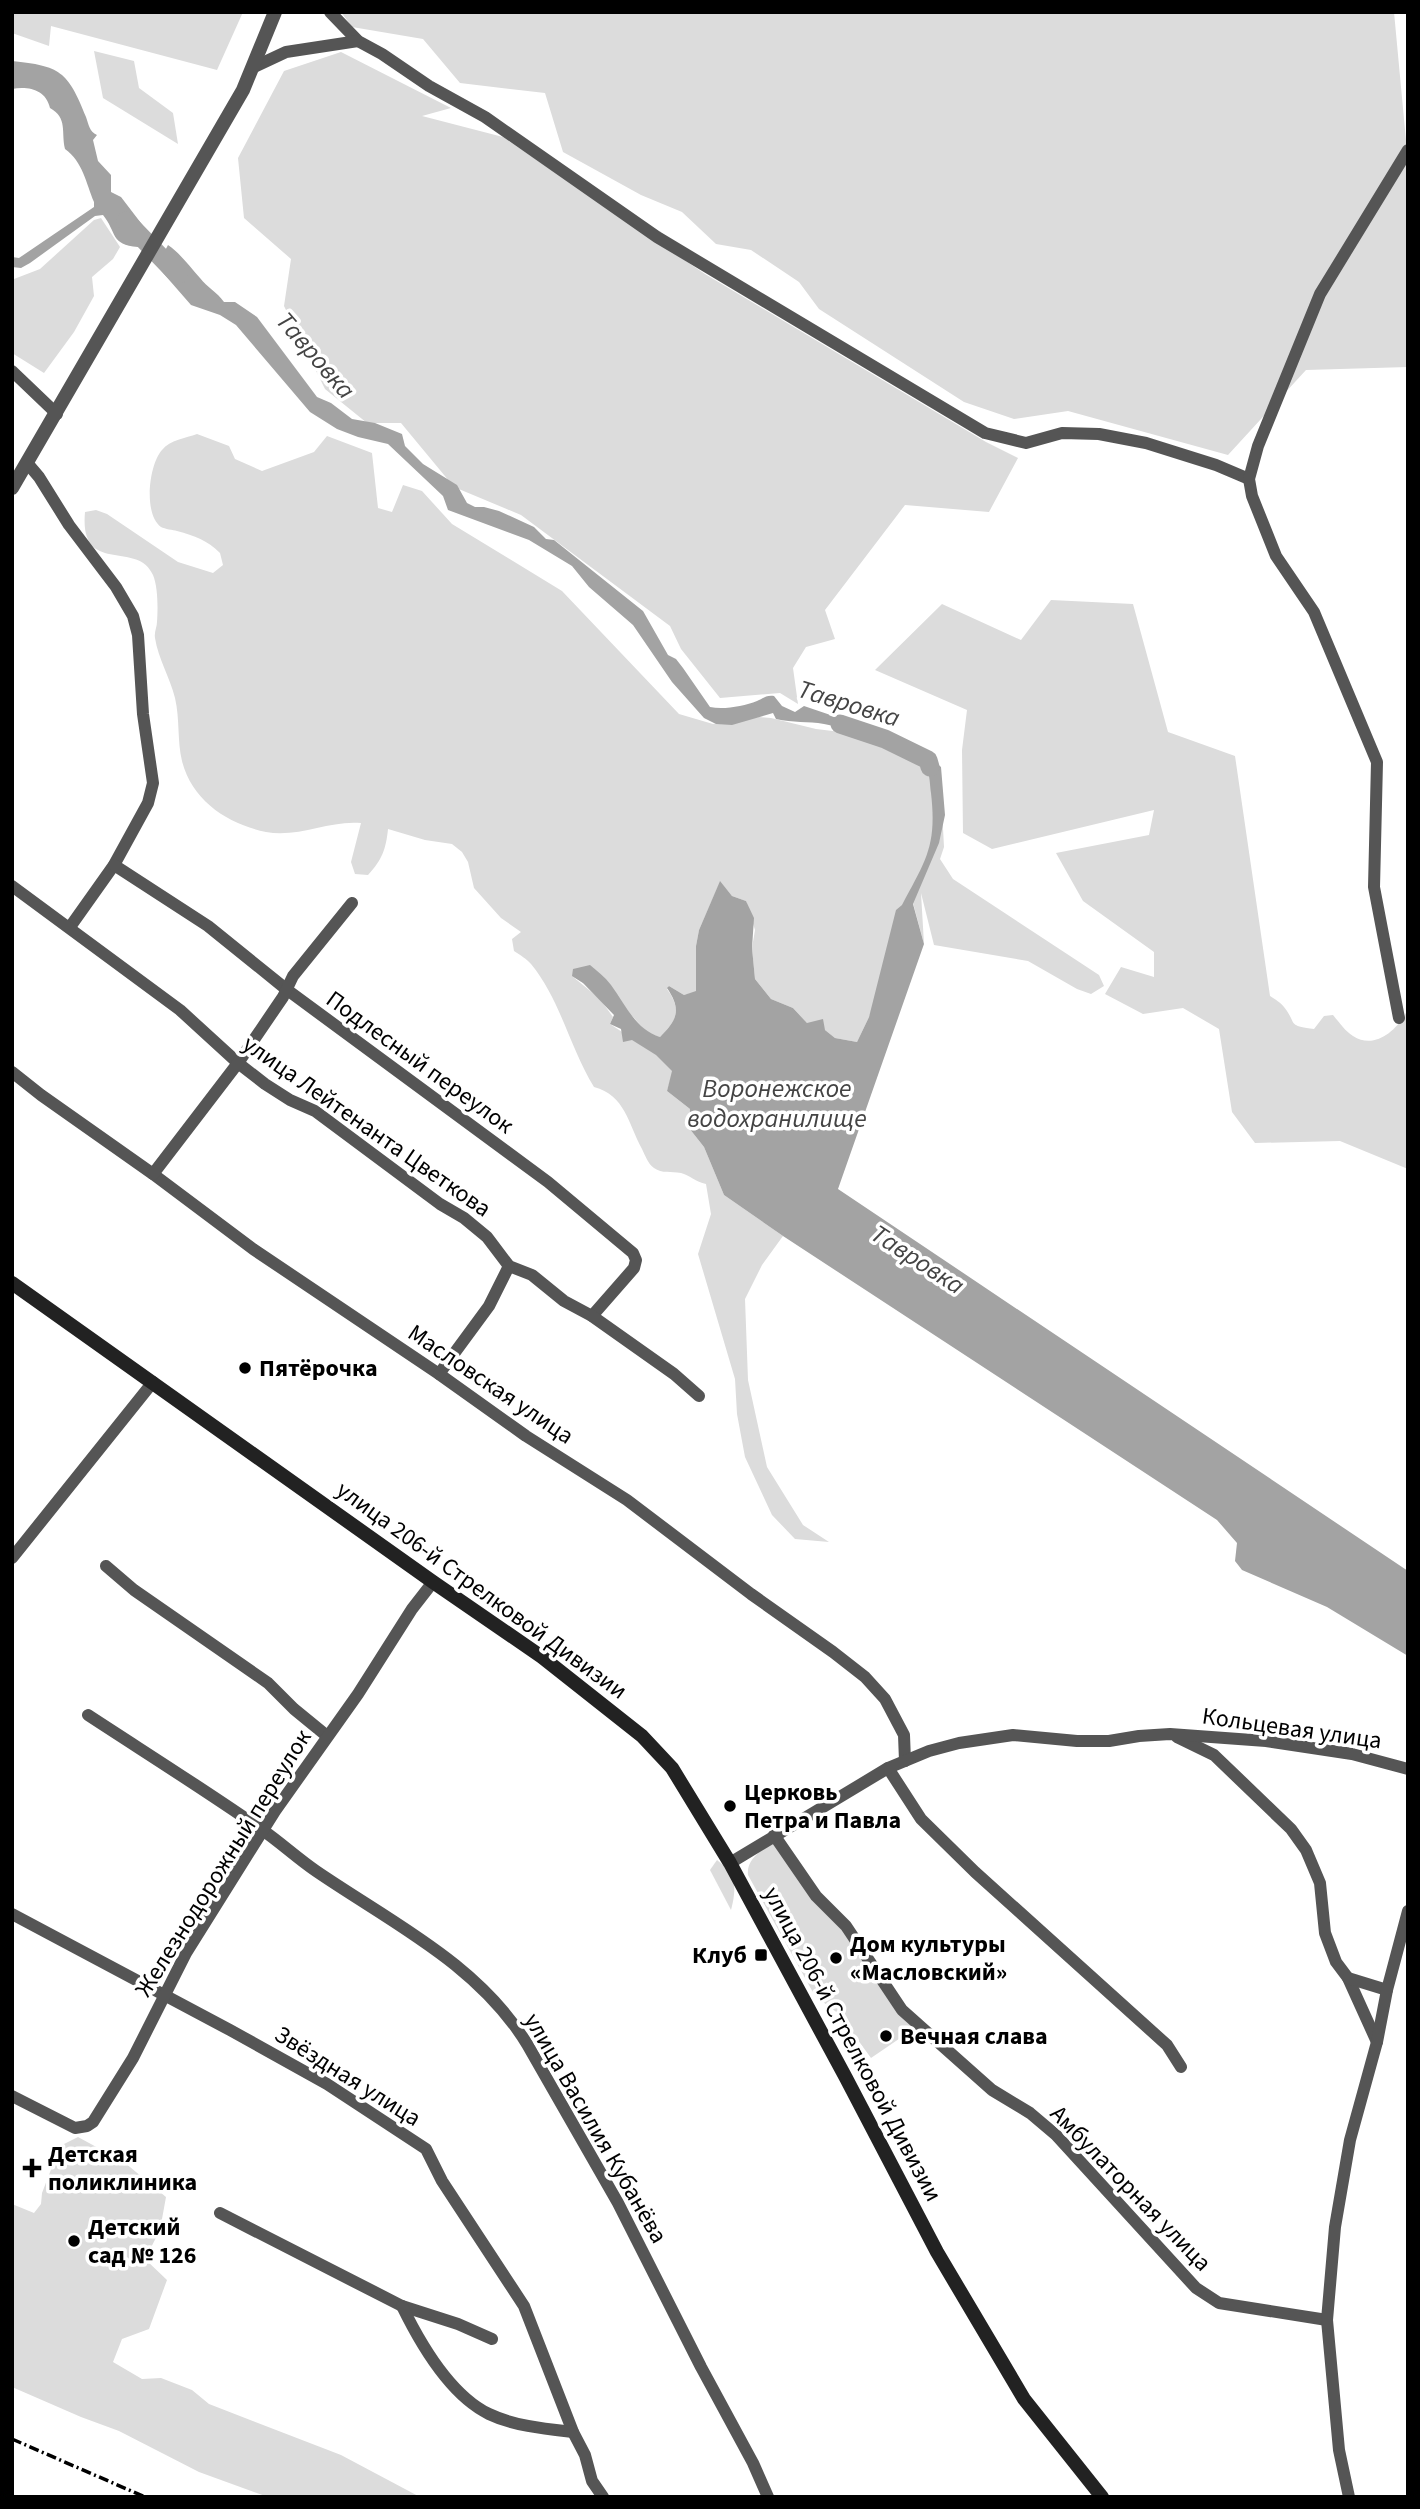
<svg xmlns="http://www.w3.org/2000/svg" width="1420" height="2509" font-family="'Source Sans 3',sans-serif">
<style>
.green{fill:#dcdcdc}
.water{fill:#a3a3a3}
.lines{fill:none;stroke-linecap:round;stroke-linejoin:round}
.river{stroke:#a3a3a3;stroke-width:19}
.minor{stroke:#555;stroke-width:12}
.tertiary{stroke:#555;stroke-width:14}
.secondary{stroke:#222;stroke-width:14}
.rail{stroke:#000;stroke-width:3.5;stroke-dasharray:10 3.5 2 3.5;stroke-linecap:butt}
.poi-dot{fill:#000;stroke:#fff;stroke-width:2.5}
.labels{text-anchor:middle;stroke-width:7;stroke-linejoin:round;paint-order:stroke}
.street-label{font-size:24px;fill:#000;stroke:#fff}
.poi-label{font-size:24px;font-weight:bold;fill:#000;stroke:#fff;text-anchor:start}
.water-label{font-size:26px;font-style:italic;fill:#444;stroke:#fff}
</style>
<rect width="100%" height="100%" fill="#fff"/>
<!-- green -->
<g class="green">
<path d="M12,12h231l-26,58 -166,-44 -2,20 -37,-13z"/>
<path d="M341,12h1053l14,150v205l-102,3 -78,85 -160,-44 -54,8 -50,-17 -145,-93 -20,-27 -48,-32 -35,-6 -34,-32 -41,-17 -78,-43 -18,-59 -85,-10 -37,-44 -71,-12z"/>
<path d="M94,51l40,10 5,27 34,25 5,31 -75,-46z"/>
<path d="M341,52l110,56 -29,8 81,21 202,137 281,168 32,16 -29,54 -84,-7 -80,105 10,29 -29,8 -13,21 5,36 -18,-11 -60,5 -39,-49 -11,-23 -149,-111 -67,-28 -53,-64h-34l-42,-34 -41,-83 7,-47 -47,-41 -6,-60 46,-87z"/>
<path d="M101,218l19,29 -7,12 -21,18 2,19 -20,36 -30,41 -32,-20v-71l2,-3 26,-10 54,-49z"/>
<path d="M197,434l32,12 6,13 27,12 52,-19 13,-16 45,17 6,55 14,4 11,-27 19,6 30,33 110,67 117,123 34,10 46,-7 12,1 45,11 50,6 45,18 17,19 14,37 2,38 -4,12 13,20 146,96 5,11 -13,8 -14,-5 -49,-28 -94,-16 -13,-52 3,51 -12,-45 -43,118 -12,25 -22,-4 -10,-8 -18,-7 -14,-15 -22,-9 -16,-20 -3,-31 3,-18 -9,-29 -14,-5 -12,-14 -21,48 -3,16v46l-12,3 -15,-9 -2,3c15,21 10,31 -7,48l-12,-3 -20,-23 -56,-35 28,23 13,18 -3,7 47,31 16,16 -6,20 23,18 -1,19 15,19 20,48 59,41 -21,29 -17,34 3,81 19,87 36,58 26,17 -34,-3 -23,-24 -27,-58 -8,-43 -2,-35 -37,-125 13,-40 -5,-30c-10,-2 -17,-9 -25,-11 -10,-2 -19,1 -27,-5 -6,-4 -9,-13 -12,-19 -14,-26 -17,-54 -48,-62 -24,-39 -34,-88 -63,-123 -4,-5 -11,-9 -17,-13l-2,-12 9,-7 -20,-14 -27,-30 -6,-26 -6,-10 -10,-8 -27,-4 -37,-11c-2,20 -6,31 -20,46l-13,-1 -4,-12 10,-39c-32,-3 -62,15 -95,9 -38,-8 -74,-31 -84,-71 -5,-20 -2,-42 -7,-63 -5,-20 -17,-40 -20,-60 -1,-6 2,-11 2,-16 1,-14 1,-35 -4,-47 -15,-36 -74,2 -68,-63l11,-2 11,4 71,48 35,11 10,-8 -3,-12c-13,-13 -25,-17 -43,-22 -4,-1 -12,-2 -16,-4 -18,-13 -12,-63 1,-77 8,-10 24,-12 35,-16z"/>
<path d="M1051,600l82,4 35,128 67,24 35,240c5,3 11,7 14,11 14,18 2,18 30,22l10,-13 9,-1c6,7 12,16 20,21 23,15 46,-8 55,-27v160l-68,-28 -85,2 -23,-31 -13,-83 -36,-21 -40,6 -38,-20 16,-27 33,10v-25l-71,-51 -27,-48 93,-18 5,-25 -162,39 -29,-16 -1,-83 5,-40 -92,-40 67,-66 79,36z"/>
<path d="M774,1841l68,86 73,101 -44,30 -32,-44 -24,-18 -67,-121c-2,-17 15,-25 26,-34z"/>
<path d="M717,1860c19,15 20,27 14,50l-21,-40z"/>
<path d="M78,2137l46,25 42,35 -6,33 -15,29 22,21 -18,49 -27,10 -9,23 29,17 19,-1 31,12 17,14 132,51 79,42h-152l-69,-25 -80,-41 -38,-14 -69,-30v-183l22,9 7,-9 1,-11 18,-47z"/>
</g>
<!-- water -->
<g class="water">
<path d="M12,61c48,5 56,10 74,56 3,8 3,14 11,18l-4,5 5,21 13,14v17l10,5 26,34 -9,16c-28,-2 -21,-15 -35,-32l-8,1 -65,47 -9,5 -9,-1v-10l7,1 75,-51v-5c-8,-19 -11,-40 -29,-53 -4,-17 3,-31 -15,-41 -4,-18 -21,-22 -38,-19z"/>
<path d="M168,245c13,9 21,21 32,33 7,9 17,14 24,24h11l22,15 60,80 14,6 21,16 23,4 27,11 3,12 18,18 34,21 10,18 8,4h9l15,4 35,16 12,12 8,1 89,71 25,44 8,4 7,9 27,39c14,3 34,-1 47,-6 7,-3 9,-6 17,-5l8,10 13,6 9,-6 97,33 18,9 22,19 4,48 -6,28 -26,61 11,40 -86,245 570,382v85l-81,-49 -85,-37 -7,-9 2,-18 -20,-23 -434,-284 -59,-41 -20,-48 -15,-19 1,-19 -23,-18 5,-20 -16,-16 -24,-15 -9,2 -2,-13 -11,-5 4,-9 -31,-32 -11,-7 1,-7 17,-4c7,6 15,12 21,20 14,19 25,45 49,52 17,-17 22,-27 7,-49l2,-2 15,9 12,-4v-45l3,-16 21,-49 12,15 14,5 8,17 -2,30 3,31 16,20 22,9 14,15 16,-4 2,11 10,8 22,4 12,-25 27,-107 6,-5c24,-45 35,-59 29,-112 -1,-6 -1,-15 -3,-21 -15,-36 -70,-41 -104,-48 -16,-3 -31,-1 -48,-5l-3,-6 -41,12 -16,-1 -12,-6 -32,-36 -39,-57 -44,-38 -17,-21 -43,-26 -81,-30 -5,-14 -55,-52 -30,-7 -21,-8 -27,-17 -74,-87 -16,-10 -29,-10 -34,-39z"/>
</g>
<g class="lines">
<!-- river -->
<g class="river">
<path d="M126,221l52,54"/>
<path d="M840,724l45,15 43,21 2,7"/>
</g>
<!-- minor -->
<g class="minor">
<path d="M330,12l28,29 24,13 47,32 56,31 172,120 328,196 41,10 36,-10 37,1 47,9 70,22 33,14"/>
<path d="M254,67l32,-15 72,-11"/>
<path d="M12,371l45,43"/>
<path d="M28,464l11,13 30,48 47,62 17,29 5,19 5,79 10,69 -5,20 -34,62 -44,62"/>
<path d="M114,865l94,61 78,63 262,193 85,71 3,7 -2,8 -42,48"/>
<path d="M12,886l168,124 58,53 27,21 25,16 25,11 125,93 24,14 23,19 22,29 23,9 32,26 28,15 82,58 25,22"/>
<path d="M1399,1018l-25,-131 3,-125 -63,-150 -38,-56 -24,-60 -3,-17 9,-33 62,-152 88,-144"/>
<path d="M12,1072l29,23 112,79 100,75 186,125 87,62 101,64 124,94 82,58 32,25 20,22 19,36 1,26"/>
<path d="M153,1174l85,-111 45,-66 10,-21 59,-73"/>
<path d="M439,1374l50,-68 20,-40"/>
<path d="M12,1558l141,-176"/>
<path d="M106,1566l28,24 134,93 26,26 33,27"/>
<path d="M88,1715c58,38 117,75 173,114 19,13 36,29 55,42 76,52 162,93 211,173l91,159 83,164 52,96 15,34"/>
<path d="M1177,1737l37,18 77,74 15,21 14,33 5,50 11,29 12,16 29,64"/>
<path d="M888,1768l33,51 54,53 192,173 14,22"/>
<path d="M774,1835l42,61 30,30 56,84 90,80 38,23 26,22 140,153 23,15 108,17"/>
<path d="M730,1863l158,-95 41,-17 30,-8 54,-8 64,6h32l30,-5 31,-2 96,7 86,13 56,15"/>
<path d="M12,1914l218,116 97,54 99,65 16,32 82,125 49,126 12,23 7,26 11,16"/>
<path d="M1348,1978l39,12"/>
<path d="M12,2096l63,32 12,-2 6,-4 40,-64 53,-105 89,-142 83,-117 54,-85 21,-27"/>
<path d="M220,2213l182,93 56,18 34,15"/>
<path d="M402,2306c18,37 48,89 87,108 25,12 57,15 84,18"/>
<path d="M1349,2497l-10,-47 -12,-130 8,-93 15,-87 27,-98 10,-52 21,-79"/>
</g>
<!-- tertiary -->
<path class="tertiary" d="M12,488l231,-398 32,-78"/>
<!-- secondary -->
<path class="secondary" d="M12,1283l421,299 109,75 100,79 30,32 58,95 116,215 91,174 87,147 78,98"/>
<!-- rail -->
<path class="rail" d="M12,2439l133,58"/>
</g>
<!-- markers -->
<g class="poi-dot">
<circle cx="245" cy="1368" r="7"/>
<circle cx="730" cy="1806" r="7"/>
<rect x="754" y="1948" width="14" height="14" rx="3.5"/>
<circle cx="836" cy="1958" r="7"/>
<circle cx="886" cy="2036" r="7"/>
<path d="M28.5 2157.5h7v7h7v7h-7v7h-7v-7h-7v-7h7z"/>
<circle cx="74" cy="2241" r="7"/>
</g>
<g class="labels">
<!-- street labels -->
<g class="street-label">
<text transform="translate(420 1062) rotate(36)" y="8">Подлесный переулок</text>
<text transform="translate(367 1126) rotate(35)" y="8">улица Лейтенанта Цветкова</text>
<text transform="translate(491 1384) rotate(34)" y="8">Масловская улица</text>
<text transform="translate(482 1590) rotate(36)" y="8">улица 206-й Стрелковой Дивизии</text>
<text transform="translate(1292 1728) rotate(8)" y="8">Кольцевая улица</text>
<text transform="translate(223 1863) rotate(-58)" y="8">Железнодорожный переулок</text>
<text transform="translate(853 2044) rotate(62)" y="8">улица 206-й Стрелковой Дивизии</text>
<text transform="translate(348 2076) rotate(32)" y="8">Звёздная улица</text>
<text transform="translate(596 2128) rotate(60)" y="8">улица Василия Кубанёва</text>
<text transform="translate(1131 2188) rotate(46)" y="8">Амбулаторная улица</text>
</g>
<!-- poi labels -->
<g class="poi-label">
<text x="259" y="1376">Пятёрочка</text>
<text x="744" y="1800">Церковь<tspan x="744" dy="28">Петра и Павла</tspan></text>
<text x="850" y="1952">Дом культуры<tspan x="850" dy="28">«Масловский»</tspan></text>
<text x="747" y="1963" text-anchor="end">Клуб</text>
<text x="900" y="2044">Вечная слава</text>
<text x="48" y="2162">Детская<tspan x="48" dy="28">поликлиника</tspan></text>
<text x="88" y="2235">Детский<tspan x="88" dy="28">сад № 126</tspan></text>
</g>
<!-- water labels -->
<g class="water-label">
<text transform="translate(316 355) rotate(49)" y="9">Тавровка</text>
<text transform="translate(849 703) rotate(17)" y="9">Тавровка</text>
<text x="777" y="1097">Воронежское<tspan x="777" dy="30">водохранилище</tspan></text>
<text transform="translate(918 1259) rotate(33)" y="9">Тавровка</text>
</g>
</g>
<!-- border -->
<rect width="1420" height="2509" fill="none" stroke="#000000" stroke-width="28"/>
</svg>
